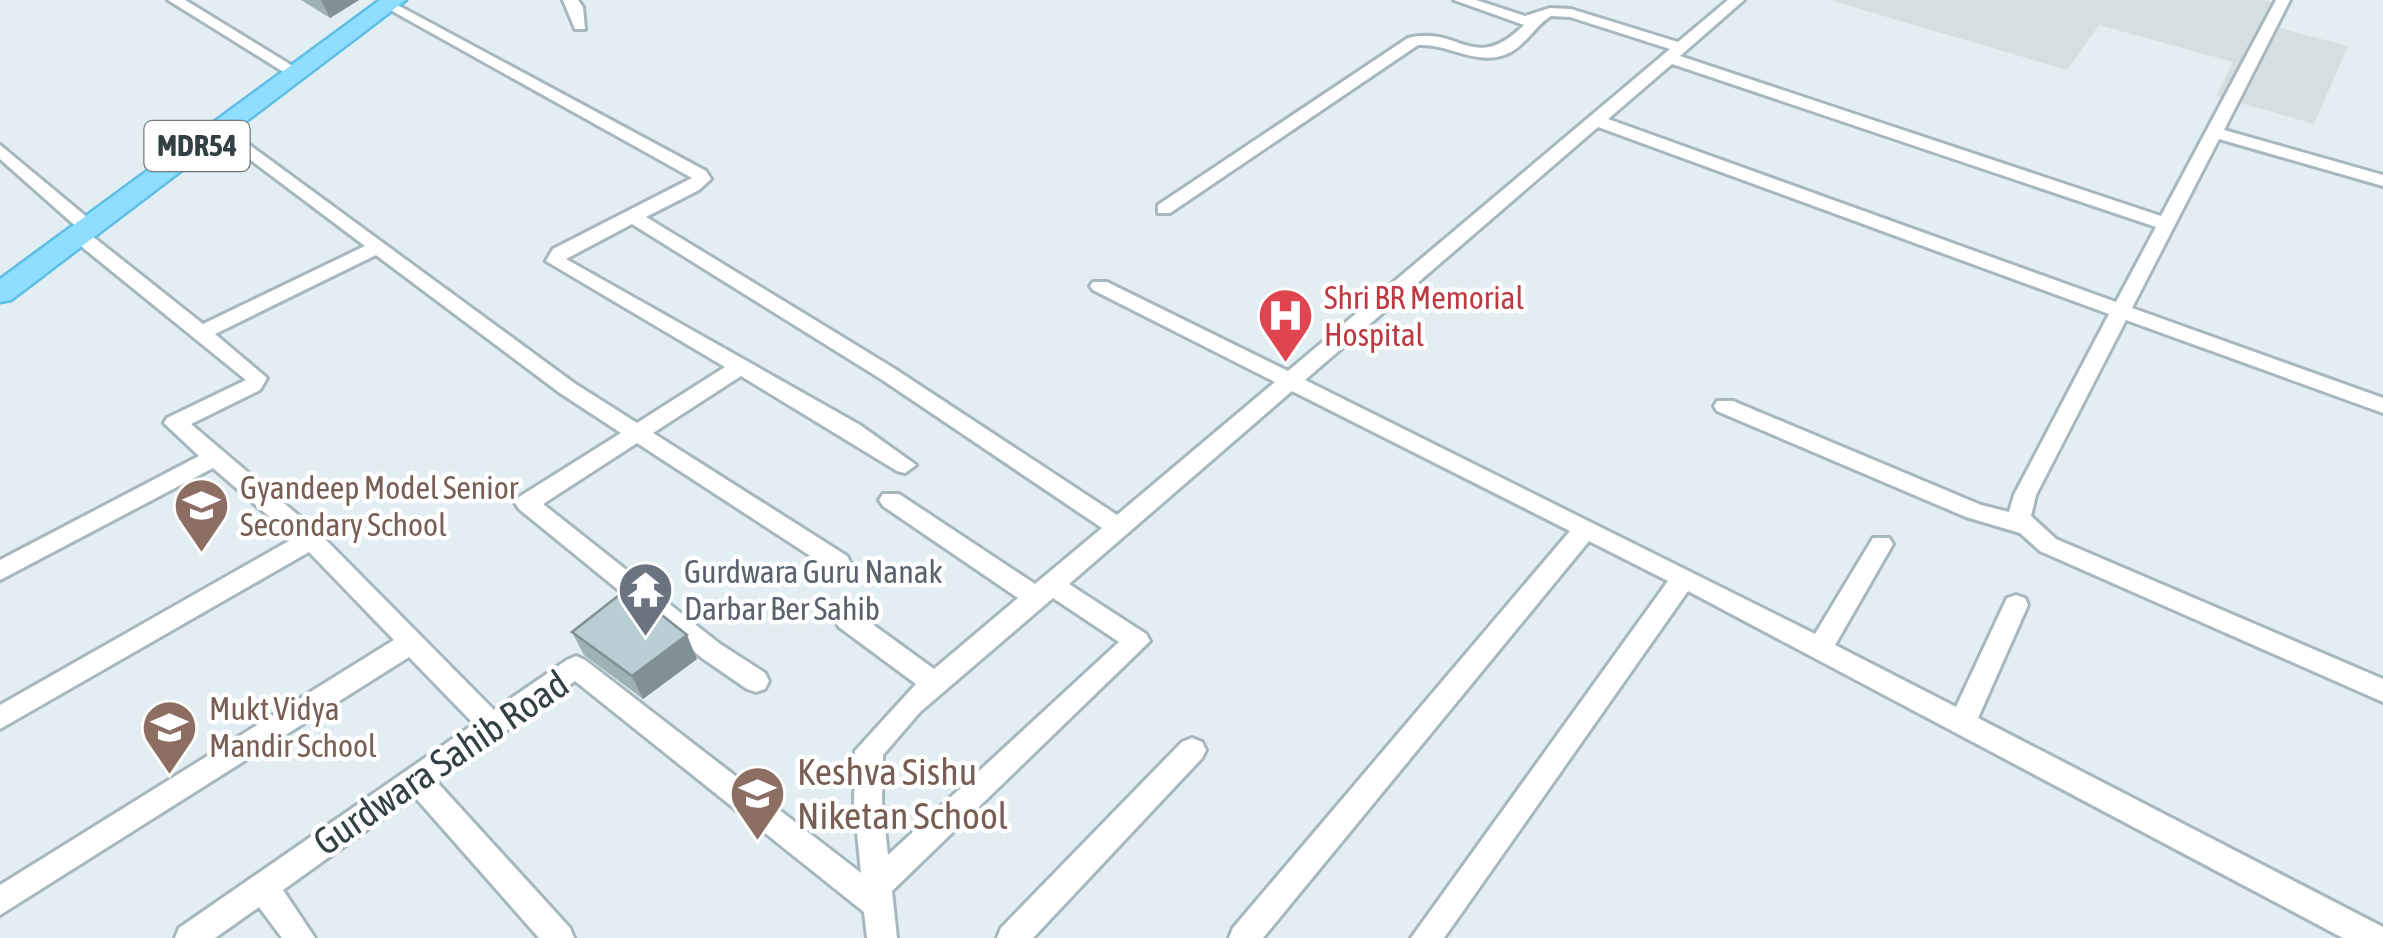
<svg xmlns="http://www.w3.org/2000/svg" width="2383" height="938" font-family="'Asap Condensed',sans-serif">
<style>
.industrial{fill:#d5dfe1}
.lines{fill:none;stroke-linecap:round;stroke-linejoin:round}
.street-casing{stroke:#a6b7be;stroke-width:6}
.primary-casing{stroke:#5dbee6;stroke-width:5}
.street{fill:#fff;fill-rule:evenodd}
.primary{fill:#8fddff;fill-rule:evenodd}
.wall{fill:#9eb1b6}
.shaded-wall{fill:#819094}
.building{fill:#b8ced4;stroke:#819094;stroke-width:2.5}
.labels{text-anchor:middle;stroke-width:9;stroke-linejoin:round;paint-order:stroke}
.shield{fill:#fff;stroke:#707a7c;stroke-width:2.5}
.shield-label{font-size:30px;font-weight:bold;fill:#334144}
.health-label{font-size:32px;fill:#be3a42;stroke:#fff;text-anchor:start}
.education-label{font-size:32px;fill:#785e54;stroke:#fff;text-anchor:start}
.worship-label{font-size:32px;fill:#5b616d;stroke:#fff;text-anchor:start}
.near-street-label{font-size:38px;fill:#334144;stroke:#fff}
.near-education-label{font-size:38px;fill:#785e54;stroke:#fff;text-anchor:start}
</style>
<rect width="100%" height="100%" fill="#e3eef2"/>
<!-- industrial -->
<path class="industrial" d="M1829,0h435l22,6 -10,21 72,19 -34,78 -98,-28 17,-34 -134,-37 -32,45z"/>
<g class="lines">
<defs>
<g id="street">
<path d="M168,0h17l119,73 -14,3z"/>
<path d="M388,0l318,171 5,8 -12,11 -53,27 249,152 222,146 158,-133 -182,-92 -3,-4 3,-4h14l181,89 382,-322 -100,-32 -19,-1c-13,7 -24,27 -40,36 -32,17 -61,-9 -93,-7l-248,168h-12v-8l250,-167c52,-13 65,37 116,-13l-70,-25h22l49,16 25,-8 21,1 107,33 50,-42h16l-64,56 481,160 115,-216h14l-66,130 159,45v11l-164,-47 -87,169 251,90v15l-257,-93 -90,175 -5,21 25,23 327,140v23l-343,-151 -20,-18 -54,-16 -249,-106 -3,-5 3,-5h16l248,104 28,7 5,-17 95,-181 -511,-187 -293,253 510,254 58,-96h16l4,6 -58,101 121,62 51,-109 9,-3 9,3 3,7 -50,113 405,209v11h-40l-655,-347 -244,347h-33l257,-357 -79,-40 -326,397h-34l4,-10 337,-397 -278,-140 -223,193 77,50 4,7 -258,250 5,47h-30l-3,-26 -289,-231 -139,100 134,147 4,10h-35l-125,-142 -131,94 32,48h-33l-23,-31 -44,31h-40l4,-10 295,-204 -65,-67 -409,258v-30l394,-245 -85,-88 -309,177v-24l294,-167 -81,-70 -213,112v-20l199,-104 -35,-33 3,-5 79,-38 -175,-142v-8l8,-1 -79,-70v-14l94,78v8l-7,1 116,92 162,-78 -150,-113 -2,-4 8,-5 353,259 63,40 88,-56 -179,-106 7,-12 139,-71 -307,-171 -2,-3zM1672,64l484,163 -40,75 -508,-183zM632,224l249,155 221,149 -67,56 -136,-90h-16l-4,6 4,6 135,92 -84,71 -77,-56 -9,-3 -9,3 -4,7 4,7 77,57 -61,67 -1,51 7,71 -276,-213 -9,-4 -9,4 -73,50 -175,-177 -128,-109 69,-34 7,-12 -52,-44 161,-79 184,138 61,40 -102,64 -4,6 4,6 183,149 45,31 9,3 9,-3 4,-8 -4,-8 -45,-29 -177,-140 94,-61 192,125h18l3,-6 -3,-6 -194,-123 88,-57 156,95 8,2 11,-8 -56,-40 -294,-166zM1053,598l66,44 -231,213 -6,-53 1,-47 37,-43z"/>
<path d="M563,0h15l5,7 2,22h-10z"/>
<path d="M1192,738l10,4 4,8 -4,8 -169,180h-36l4,-10 181,-186z"/>
</g>
<path id="primary" d="M380,0h26l-395,300 -11,2v-23z"/>
</defs>
<!-- street casing -->
<use href="#street" class="street-casing"/>
<!-- primary casing -->
<use href="#primary" class="primary-casing"/>
<!-- street -->
<use href="#street" class="street"/>
<!-- primary -->
<use href="#primary" class="primary"/>
</g>
<!-- wall -->
<g class="wall">
<path d="M301,0h58l-29,18z"/>
<path d="M572,632l125,27 -54,40 -59,-44z"/>
</g>
<!-- shaded-wall -->
<g class="shaded-wall">
<path d="M321,0h38l-29,18z"/>
<path d="M687,635l10,24 -54,40 -11,-23z"/>
</g>
<!-- building -->
<path class="building" d="M628,588l59,47 -55,41 -60,-44z"/>
<!-- icons -->
<defs>
<symbol id="hospital-pin" viewBox="-11 -11 22 30"><path d="M0 17L-7.5 6A9.5 9.5 0 1 1 7.5 6Z" fill="#e0444e" stroke="#fff"/><path d="M-5-5h3v3.5h4V-5h3V5h-3V1.5h-4V5h-3Z" fill="#fff"/></symbol>
<symbol id="school-pin" viewBox="-11 -11 22 30"><path d="M0 17L-7.5 6A9.5 9.5 0 1 1 7.5 6Z" fill="#8d6e63" stroke="#fff"/><path d="M0-5L7-2L0 1L-7-2ZM-4 1L0 2.5L4 1V4Q0 6-4 4Z" fill="#fff"/></symbol>
<symbol id="temple-pin" viewBox="-11 -11 22 30"><path d="M0 17L-7.5 6A9.5 9.5 0 1 1 7.5 6Z" fill="#6b7280" stroke="#fff"/><path d="M0-6L5-2H3V0L6.5 2.5H4V6H1.5V3h-3V6H-4V2.5H-6.5L-3 0V-2H-5Z" fill="#fff"/></symbol>
</defs>
<g fill-rule="evenodd">
<use href="#hospital-pin" x="1254" y="284" width="63" height="86"/>
<use href="#school-pin" x="170" y="474" width="63" height="86"/>
<use href="#temple-pin" x="614" y="558" width="63" height="86"/>
<use href="#school-pin" x="138" y="696" width="63" height="86"/>
<use href="#school-pin" x="726" y="762" width="63" height="86"/>
</g>
<g class="labels">
<!-- shield labels -->
<rect class="shield" x="144.5" y="121" width="105" height="50" rx="8"/>
<g class="shield-label">
<text x="197" y="156">MDR54</text>
</g>
<!-- health labels -->
<g class="health-label">
<text x="1324" y="309">Shri BR Memorial<tspan x="1324" dy="37">Hospital</tspan></text>
</g>
<!-- education labels -->
<g class="education-label">
<text x="240" y="499">Gyandeep Model Senior<tspan x="240" dy="37">Secondary School</tspan></text>
<text x="209" y="720">Mukt Vidya<tspan x="209" dy="37">Mandir School</tspan></text>
</g>
<!-- worship labels -->
<g class="worship-label">
<text x="684" y="583">Gurdwara Guru Nanak<tspan x="684" dy="37">Darbar Ber Sahib</tspan></text>
</g>
<!-- near-street labels -->
<g class="near-street-label">
<text transform="translate(441 763) rotate(-34)" y="13">Gurdwara Sahib Road</text>
</g>
<!-- near-education labels -->
<g class="near-education-label">
<text x="797" y="785">Keshva Sishu<tspan x="797" dy="44">Niketan School</tspan></text>
</g>
</g>
</svg>
